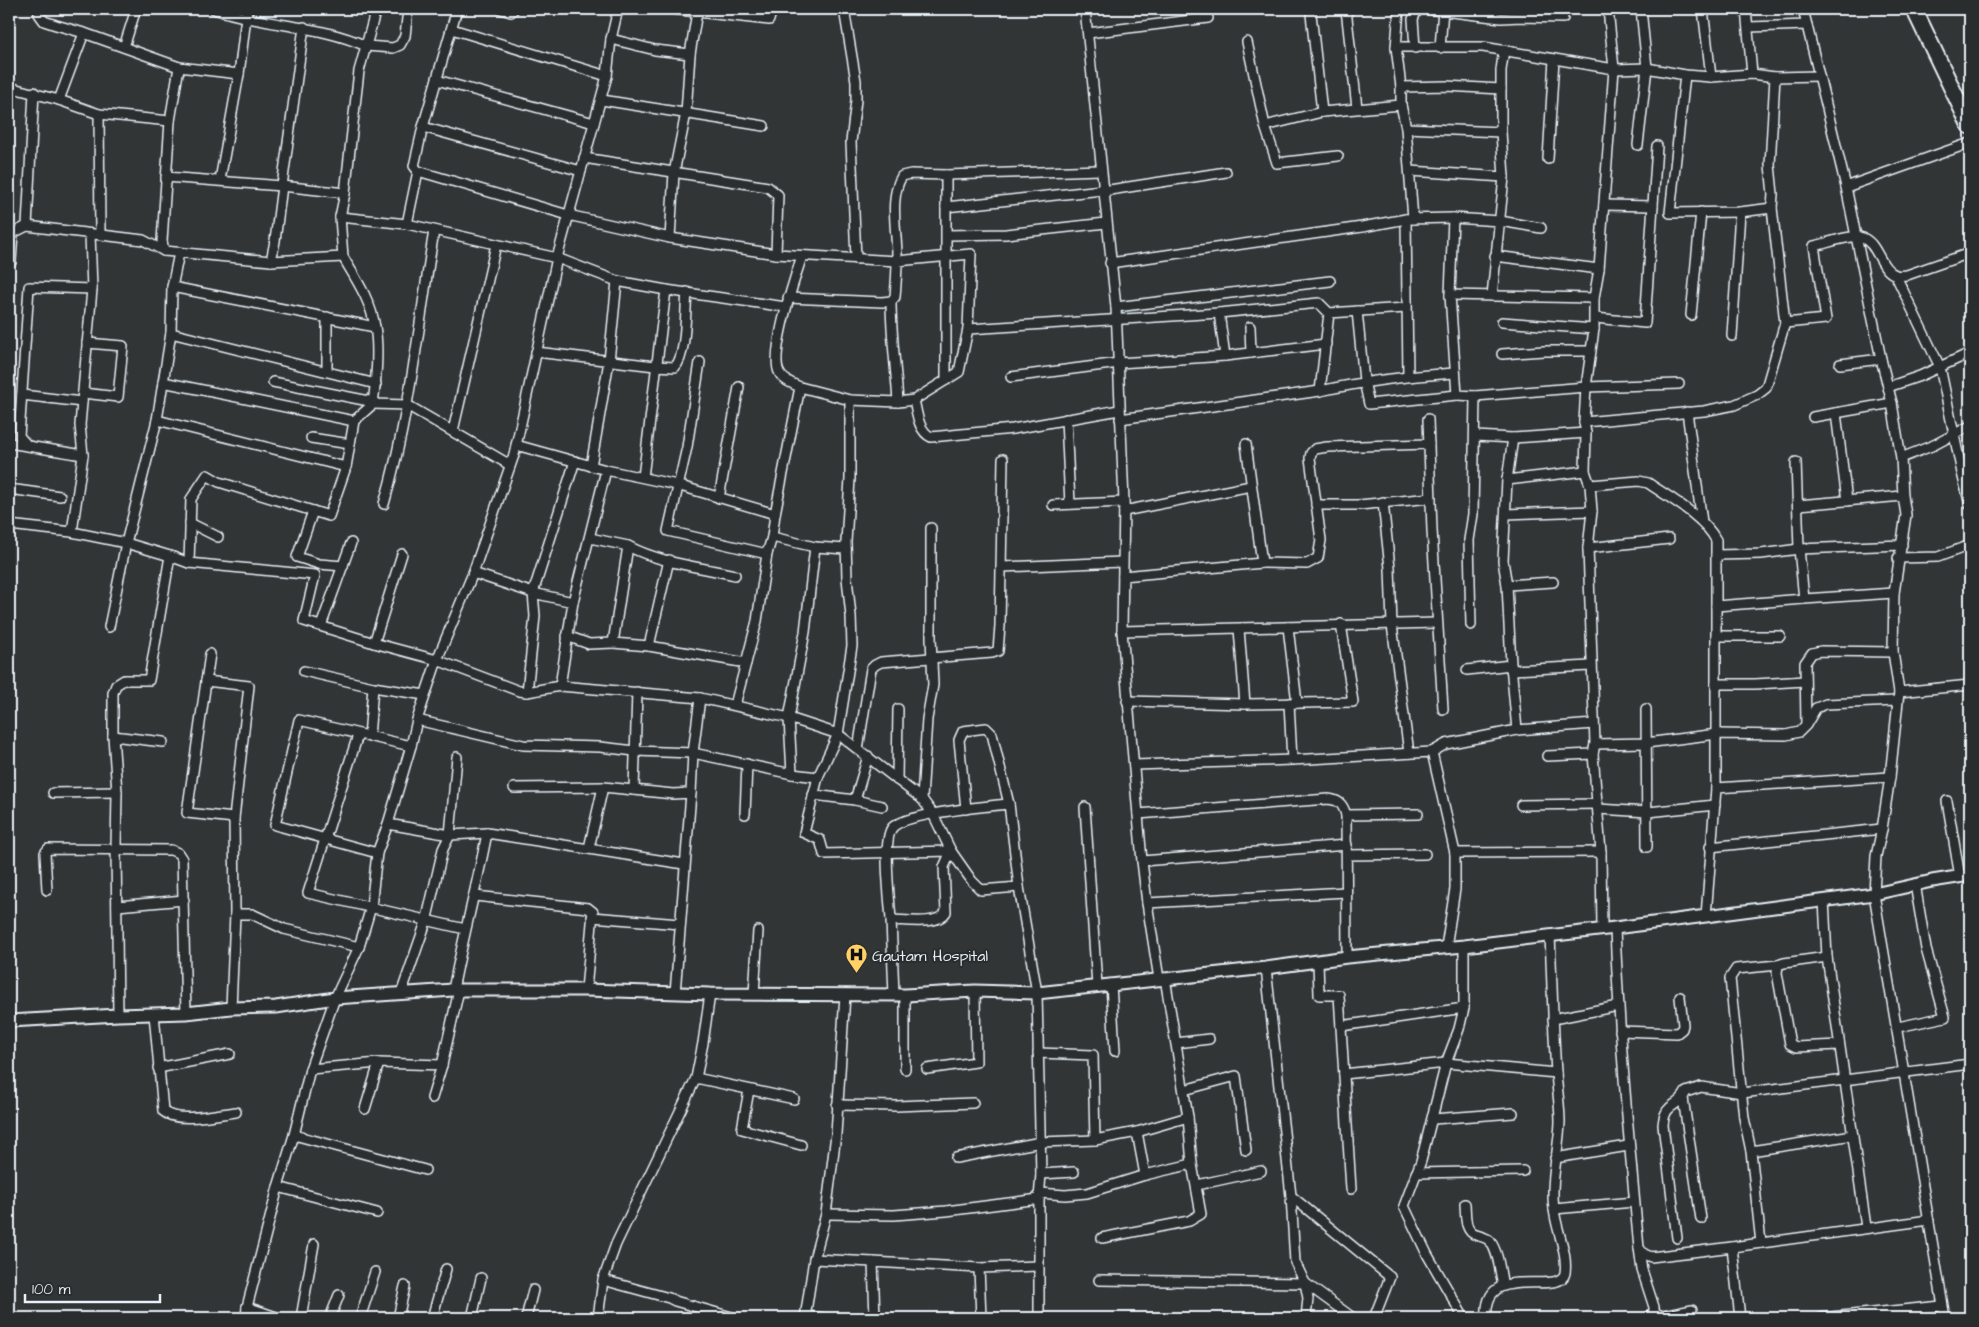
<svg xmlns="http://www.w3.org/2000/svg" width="1979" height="1327" font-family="'Architects Daughter',sans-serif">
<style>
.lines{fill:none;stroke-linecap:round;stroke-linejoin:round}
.minor-casing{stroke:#e8f1f8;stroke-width:12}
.tertiary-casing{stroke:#e8f1f8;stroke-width:15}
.primary-casing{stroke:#e8f1f8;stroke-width:19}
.minor{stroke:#2a2d2e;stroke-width:9}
.tertiary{stroke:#2a2d2e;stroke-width:11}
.primary{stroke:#2a2d2e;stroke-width:15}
.labels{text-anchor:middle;stroke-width:4;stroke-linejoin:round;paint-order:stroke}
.poi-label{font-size:16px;fill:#e8f1f8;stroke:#2a2d2e;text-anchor:start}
</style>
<rect width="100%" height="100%" fill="#323536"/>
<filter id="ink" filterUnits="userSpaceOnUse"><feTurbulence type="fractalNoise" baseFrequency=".02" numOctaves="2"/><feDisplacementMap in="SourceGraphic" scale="10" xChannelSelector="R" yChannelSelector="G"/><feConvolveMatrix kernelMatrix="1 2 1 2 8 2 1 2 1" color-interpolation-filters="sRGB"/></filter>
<g filter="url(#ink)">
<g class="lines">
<defs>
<g id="minor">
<path d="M39,9v5l5,7 12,4 28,8 95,34"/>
<path d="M214,9c10,3 20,6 30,8 41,10 83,11 122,29l-7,25 -14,122 -5,24 3,40"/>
<path d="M376,9l-10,37 27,2 7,-3 5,-9 3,-27"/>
<path d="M457,9l-34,118 -9,39 4,5 150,44 102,23 106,16 121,7 74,-7 -3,75 -9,43 -45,28 -16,2 -48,-2 -50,-13"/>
<path d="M501,9l10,3 3,-3"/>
<path d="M698,9l-1,3 72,8 3,-11"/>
<path d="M844,9l12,72v19l-5,42 5,117"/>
<path d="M1085,9l31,298 8,195 -2,129 20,230 5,42 12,76"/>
<path d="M1346,9l11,99"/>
<path d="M1703,9l8,68"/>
<path d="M1746,9l6,65"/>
<path d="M1803,9l43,178 35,172 11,44 9,55 2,38 3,19 -12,78 -1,59 6,40 -9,85 -8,52 -6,27 -2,38 71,424"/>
<path d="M1311,14l11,98"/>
<path d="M1749,27l58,-2"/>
<path d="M452,29l155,47"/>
<path d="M1088,33l120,-15"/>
<path d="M611,39l44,11 35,4"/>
<path d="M1247,42l18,84 12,37 61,-7"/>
<path d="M124,47l12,-38"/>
<path d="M1396,47l3,-38"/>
<path d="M1415,48l-2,-29 4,-9 10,-1 74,9 20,-1 42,1"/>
<path d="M1440,48l3,-39"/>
<path d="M239,74l-60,-7 -9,54 -8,120 2,10 107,10 72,-4c13,22 28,44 32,70 4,21 1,56 -2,77l34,1 103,60"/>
<path d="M1685,75l-15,138 70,-1 32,-4"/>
<path d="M1775,77l44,-1"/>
<path d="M437,80l157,43"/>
<path d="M9,87l50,13 25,-67"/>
<path d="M1401,87l45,-1 55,3"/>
<path d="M59,100l40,14 71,7"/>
<path d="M602,100l162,26"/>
<path d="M1401,105l5,23 7,91"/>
<path d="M99,114l1,120"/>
<path d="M1265,126l57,-14 79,-7v-18l-5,-40h87l131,22 -15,200 -5,29v31l-8,58 93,-3"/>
<path d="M423,127l158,44"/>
<path d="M1406,128l95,4"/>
<path d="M1638,145l9,-77 -6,-59"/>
<path d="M584,158l184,29 10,8 -2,59"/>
<path d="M1548,159l6,-100"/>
<path d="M1410,171l94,6"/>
<path d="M166,177l116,9 22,-159"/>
<path d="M220,180l19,-106 8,-65"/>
<path d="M1846,187l124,-44"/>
<path d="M1103,191l123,-19"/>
<path d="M1604,205l49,1"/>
<path d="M946,207l156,-17"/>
<path d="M340,217l67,7 150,34 60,23"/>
<path d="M1453,218l-3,77 7,100 18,1 111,-9 -2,35 2,11 -1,38 5,14 2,26 -4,37 7,196 -2,10 8,98 1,77"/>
<path d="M1406,219l2,157"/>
<path d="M407,224l11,-53"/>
<path d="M27,226l7,-134"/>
<path d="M947,235l59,-1 100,-11"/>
<path d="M670,238l4,-65 12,-60 4,-59 7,-42 -26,-3"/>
<path d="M1495,256l104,13"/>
<path d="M9,261l2,1 2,-29 14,-7 116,14 21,11"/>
<path d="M271,261l4,-20 7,-55 63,7"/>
<path d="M1110,263l252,-36 44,-8 47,-1 47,3 41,7"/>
<path d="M1896,276l44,91 22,106 8,32"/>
<path d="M172,287l203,40"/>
<path d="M666,290l120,17"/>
<path d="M1450,295l144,3"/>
<path d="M1492,296l12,-119 -3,-45v-62l3,-20"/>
<path d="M788,298l94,4 9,-1 4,-4c1,-12 2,-24 2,-36 1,-25 -9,-63 5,-85l9,-2 35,1 154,-5"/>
<path d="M891,301c0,34 5,67 7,101"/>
<path d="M1116,307l214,-26"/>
<path d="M1357,311l7,70 5,23 88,-9"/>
<path d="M1219,313l6,43 101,-12"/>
<path d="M1329,313l77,-5"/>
<path d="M1691,315l10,-103"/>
<path d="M327,317v54"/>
<path d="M1595,318l50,5 12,-177"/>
<path d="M1502,322l92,7"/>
<path d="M1785,323l41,-4 -12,-73c11,-2 39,-13 49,-8 15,6 17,32 33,37 3,1 8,0 11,0l63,-22"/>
<path d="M1250,327l1,26"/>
<path d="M968,329l251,-16 100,-10 10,10 -9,78c45,-10 89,-15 134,-18"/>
<path d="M171,333l205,51"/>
<path d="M1732,336l8,-124"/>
<path d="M536,352l119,14 20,1c12,-12 10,-57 12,-75"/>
<path d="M1502,354l42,-3h46"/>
<path d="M700,362l-13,85 -19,84 99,23"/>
<path d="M1840,364l41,-5"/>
<path d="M1011,377l108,-14 106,-7"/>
<path d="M946,380v-205"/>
<path d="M163,382l191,39"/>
<path d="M273,382l101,20"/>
<path d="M1888,387l32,-11 50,-23"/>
<path d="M83,393l35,4 5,-51 -36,-3"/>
<path d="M22,395l60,7"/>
<path d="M850,400v79l-4,63 1,36 4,38 1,30 -14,88 -20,43 -14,56 16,7 4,14 127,-3 21,30 9,9 38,-3"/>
<path d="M914,400c3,12 4,31 17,37l82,-8 106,-19"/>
<path d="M1687,412l15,110"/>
<path d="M1836,413l11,88"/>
<path d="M1813,417l79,-14"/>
<path d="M1066,419l4,85"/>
<path d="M1120,419l200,-28"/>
<path d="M1428,419l4,111 11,179"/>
<path d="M157,420l189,47"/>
<path d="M1584,422l120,-11 30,-6 23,-10 9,-7 19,-65 -13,-115 1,-14 -3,-29 5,-88 -23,-3 -41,3 -26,-2 -38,-7 -33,1 -6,-60"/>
<path d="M453,431l43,-186"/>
<path d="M1475,436l38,2 73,-5"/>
<path d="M311,438l39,6"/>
<path d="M1513,438l-6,42 -4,81 4,24 4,80 6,65 77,-6"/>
<path d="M9,443l74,12"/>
<path d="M1246,444l16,119 45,1 11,-6 3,-18 -11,-82 1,-5 4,-4 12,-2 102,-3"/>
<path d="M27,445l-8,-9 10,-149 63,2 -2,-55"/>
<path d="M516,445l90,25 71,15 98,29"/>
<path d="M1901,458l33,-13 36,-19"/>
<path d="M1796,462l3,87 5,50 90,-6"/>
<path d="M591,466l18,-105 8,-80 49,9 -23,187"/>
<path d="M1507,480l78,-9"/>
<path d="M1590,485l49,-4 9,2c22,15 55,33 68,57v248l-10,128"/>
<path d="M9,489l51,7"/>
<path d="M719,498l20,-111"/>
<path d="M1383,502l7,66 2,57 17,128"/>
<path d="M384,504c26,-89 35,-182 50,-273"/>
<path d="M1053,505l71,-3"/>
<path d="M1316,505h43l72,-7"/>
<path d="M1798,505l105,-9"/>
<path d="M313,511l-16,46 22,7 24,2"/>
<path d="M1124,511l127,-25"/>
<path d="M1506,514l86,-3"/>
<path d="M190,523l28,14"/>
<path d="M9,525l63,7 54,11 44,13"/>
<path d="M72,532l11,-77 -3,-30 12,-136"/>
<path d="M772,537l43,10 31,2"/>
<path d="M590,538l38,8 -15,97 36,3 20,-86"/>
<path d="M628,546c32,17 72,21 107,29"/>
<path d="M1588,548l81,-9"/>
<path d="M1716,555l45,-1 38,-5 103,-4"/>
<path d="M1898,558l40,-1 32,-12"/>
<path d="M189,563l2,-64 16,-24 12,7 110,34 17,-49 8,-46 19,-17"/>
<path d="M1002,567l120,-5"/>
<path d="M473,573l60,20 42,-132"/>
<path d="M1123,576l139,-13"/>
<path d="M1507,585l46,-3"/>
<path d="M1716,606l88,-7"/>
<path d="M1471,625l-2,-85 4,-26 2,-118"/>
<path d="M321,626l30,-83"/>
<path d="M109,627l17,-84 31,-123 14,-87 1,-46 7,-34"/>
<path d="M1288,627l9,76"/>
<path d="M1239,629l6,75"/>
<path d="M1122,631l314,-8"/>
<path d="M567,636l22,8 24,-1"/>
<path d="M1716,636h64"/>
<path d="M374,643l28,-89"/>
<path d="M649,646l97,17"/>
<path d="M210,654l-23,159 47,5"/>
<path d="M1467,670l44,-5"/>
<path d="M1511,670l80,-4"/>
<path d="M304,671l69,16 52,8"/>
<path d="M206,681l43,5 -15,132 1,96 -4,94"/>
<path d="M1716,684h39l50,-3"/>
<path d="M560,686l13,-84 33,-132"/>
<path d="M527,692l8,-76 -2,-23 40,9"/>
<path d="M637,692l-3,98 39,4 18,-1 -16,200"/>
<path d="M1899,692l71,-7"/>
<path d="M1127,701l118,3 108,-2 -12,-78"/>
<path d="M1289,703l3,57"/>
<path d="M735,705l22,-84 10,-67 5,-17 3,-23 25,-127c-7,-3 -18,-7 -21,-15 -9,-19 16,-95 23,-116"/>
<path d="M1646,709l1,138"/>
<path d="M417,720l106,25 77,2 35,4 58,2 99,21 -3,-56 49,16 84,65 11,15 18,37 -7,16 2,45c-8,14 -41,8 -55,8l3,75"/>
<path d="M1806,724l-1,-61 7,-10 9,-2 72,1"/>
<path d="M358,735l-50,158 157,36"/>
<path d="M113,736l50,6"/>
<path d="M369,737l4,-50"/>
<path d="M1595,744l51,-1 71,-9 69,1 13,-3 7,-7 10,-17 10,-4 71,-3"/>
<path d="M858,749l13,-80 4,-4 6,-3 111,-9 6,-2 2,-25 3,-167"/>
<path d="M1432,752l14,-8 71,-14"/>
<path d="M868,756l-13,44 27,6"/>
<path d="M1547,756l46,-2"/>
<path d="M1134,765l158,-5 140,-8 23,101v36l-9,58"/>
<path d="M792,774l26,3"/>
<path d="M897,780l1,-71"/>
<path d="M514,788l89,-1 31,3"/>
<path d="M1716,788l174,-11"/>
<path d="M53,793l64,-1"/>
<path d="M691,793l2,-40 7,-55"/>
<path d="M813,795l42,5"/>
<path d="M922,799l5,-80 6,-34 -2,-48v-109"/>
<path d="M1947,801l13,76"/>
<path d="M1521,805l77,-1"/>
<path d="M1085,807l12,179"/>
<path d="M966,809l-7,-69 4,-9 23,-3 6,6 17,70"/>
<path d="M1598,809l50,3 67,-7"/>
<path d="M745,814l2,-50"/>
<path d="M1138,814l190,-15c12,1 15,6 18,16l1,142"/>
<path d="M1346,815l72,-1"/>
<path d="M388,824l62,11 37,-2"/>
<path d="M1710,847l172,-18"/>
<path d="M589,848l14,-61"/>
<path d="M377,853l-102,-28 24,-105 112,26"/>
<path d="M1455,853l146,-1"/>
<path d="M1347,855l78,-1"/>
<path d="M1142,861l205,-16"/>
<path d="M47,890l-2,-37 3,-4 123,1 7,3 4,6 4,154"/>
<path d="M475,896l113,12 5,4 -7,78"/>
<path d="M1824,900l3,57 39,270"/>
<path d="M1147,903l199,-11"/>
<path d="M117,906l67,-6"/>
<path d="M235,914h17l32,15 75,18"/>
<path d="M592,917l88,7"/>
<path d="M891,920c-1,-19 -9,-79 1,-92 11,-14 96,-22 117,-24l10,83 18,106 4,181 -2,25v119"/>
<path d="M1615,928c4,107 14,213 24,320l5,6 7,3 81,-10 8,71"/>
<path d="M1464,946v62l-5,21 -13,34 -25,98 -17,45 23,48 37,64"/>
<path d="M1827,957l-43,6 -6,2 -1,8 13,71 6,3 43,-2"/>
<path d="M1318,961l1,34h20l12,194"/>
<path d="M1266,968l25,228 4,66 10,21 3,15 -2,20"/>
<path d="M1111,984l4,67"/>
<path d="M453,990c10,-53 24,-104 34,-157l197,31"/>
<path d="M401,994l25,-72 17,-73 7,-14 7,-78"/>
<path d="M754,994l4,-63"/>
<path d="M905,995v74"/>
<path d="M154,1014l9,97c14,13 55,3 73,1"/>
<path d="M118,1015l-2,-166 1,-57 -4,-56v-43l3,-8 8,-5h25l21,-124 19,7 126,12 -11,46 70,22 63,17 82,31 8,1 33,-6 140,12 89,20 16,-86 10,-85"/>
<path d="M1553,1019l65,-13"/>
<path d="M1341,1026l123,-18"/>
<path d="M1898,1027l47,-10 -19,-68 -11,-65"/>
<path d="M1620,1031l57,2 5,-4 1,-4 -3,-28"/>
<path d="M1176,1043l33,-4"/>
<path d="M1038,1053l55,2 2,85 42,-8"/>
<path d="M158,1068l72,-14"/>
<path d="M310,1069l69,-6 63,2"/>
<path d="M927,1069l49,-7 -1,-71"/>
<path d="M1344,1074l102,-11 110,10"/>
<path d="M696,1078l98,21"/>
<path d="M749,1090l-7,39 59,16"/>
<path d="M1184,1090l52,-14 10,74"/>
<path d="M432,1098l10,-33 17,-75"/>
<path d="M1683,1098l18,121"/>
<path d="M837,1105l59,1 77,-3"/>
<path d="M365,1109l14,-46"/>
<path d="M1433,1119l80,-6"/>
<path d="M294,1135l131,35"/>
<path d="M1751,1151l102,-16"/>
<path d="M956,1158l85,-16 54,-2"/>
<path d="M1555,1158l73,-12"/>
<path d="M1416,1173l107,-2"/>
<path d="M1041,1174l33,-2"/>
<path d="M1145,1175l-8,-43 51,-15"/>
<path d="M1197,1185l64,-14"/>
<path d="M278,1187l99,26"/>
<path d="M1040,1193l25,2 22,-2 58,-18 47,-11"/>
<path d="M1291,1196l99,81 -16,41"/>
<path d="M1465,1204c1,11 -1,27 11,31 6,2 10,2 14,6 9,12 10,32 13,45"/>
<path d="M1554,1209l80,-7"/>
<path d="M826,1214l68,1 52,-4 93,-12"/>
<path d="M1102,1238l87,-17 12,-7 -9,-50 -4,-47 -23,-139"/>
<path d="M1677,1238l-14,-113c2,-24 15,-16 23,-33l15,-5 41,6 228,-29"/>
<path d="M1761,1243l-10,-92 -7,-33 -14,-140 6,-9 42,-4"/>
<path d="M1732,1247l197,-27"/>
<path d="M1639,1248l3,22 12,37v6l-7,5"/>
<path d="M814,1259l59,3"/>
<path d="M979,1268l2,50"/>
<path d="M603,1280l66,18 6,3 60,17"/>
<path d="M1099,1280l206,3 48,35"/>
<path d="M247,1307l32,11"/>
<path d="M1654,1313l9,3 29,-6"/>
<path d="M805,1316l18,2"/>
<path d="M246,1318l1,-11 31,-120 16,-52 16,-66 25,-71 24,-51 12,-40 6,-54 11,-29 23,-78 6,-26 20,-60 36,-87 41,-118 43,-197 50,-182 4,-37 7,-30"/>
<path d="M301,1318l13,-74"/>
<path d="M330,1318l9,-23"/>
<path d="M360,1318l15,-46"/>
<path d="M398,1318l7,-32"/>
<path d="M432,1318l14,-49"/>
<path d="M472,1318l9,-40"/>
<path d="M526,1318l7,-28"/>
<path d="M598,1318l5,-38 13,-36 80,-166 7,-35 7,-49"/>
<path d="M805,1318l9,-59 12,-45 10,-80 9,-139"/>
<path d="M875,1318l-2,-56 106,6 59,-2"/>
<path d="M1487,1318c-5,-59 73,-20 78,-45 3,-21 -9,-43 -11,-64 -4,-29 5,-58 6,-87 0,-17 -3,-33 -4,-50 -3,-45 -4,-91 -6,-137"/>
<path d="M1821,1318l121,-12"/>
</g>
<path id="tertiary" d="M9,1021l109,-6 68,-2 45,-5 45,-1 59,-9 118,-8h133l124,4 195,1 70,-4 62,2 229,-25 81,-11 117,-11 151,-18 259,-34 58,-13 38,-6"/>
<path id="primary" d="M1914,9l56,117"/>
</defs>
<!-- minor casing -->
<use href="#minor" class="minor-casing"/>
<!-- tertiary casing -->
<use href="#tertiary" class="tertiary-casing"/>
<!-- primary casing -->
<use href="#primary" class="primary-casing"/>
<!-- minor -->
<use href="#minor" class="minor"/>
<!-- tertiary -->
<use href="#tertiary" class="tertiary"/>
<!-- primary -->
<use href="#primary" class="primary"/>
</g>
</g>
<!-- icons -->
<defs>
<symbol id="hospital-pin" viewBox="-11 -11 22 30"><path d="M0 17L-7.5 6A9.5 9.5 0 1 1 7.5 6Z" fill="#ffd166" stroke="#2a2d2e"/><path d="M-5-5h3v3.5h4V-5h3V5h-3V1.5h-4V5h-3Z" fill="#111"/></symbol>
</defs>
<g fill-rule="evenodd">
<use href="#hospital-pin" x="844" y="942" width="25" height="34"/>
</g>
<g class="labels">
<!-- poi labels -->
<g class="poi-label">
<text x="872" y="961">Gautam Hospital</text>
</g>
</g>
<!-- margin -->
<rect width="1979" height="1327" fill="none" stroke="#2a2d2e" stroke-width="30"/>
<rect x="15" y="15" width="1949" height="1297" fill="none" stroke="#e8f1f8" stroke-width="2" filter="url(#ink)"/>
<!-- scale -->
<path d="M25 1294v8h135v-8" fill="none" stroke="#e8f1f8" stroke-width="2.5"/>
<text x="32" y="1294" font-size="15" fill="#e8f1f8" stroke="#2a2d2e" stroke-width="4" paint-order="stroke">100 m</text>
</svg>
